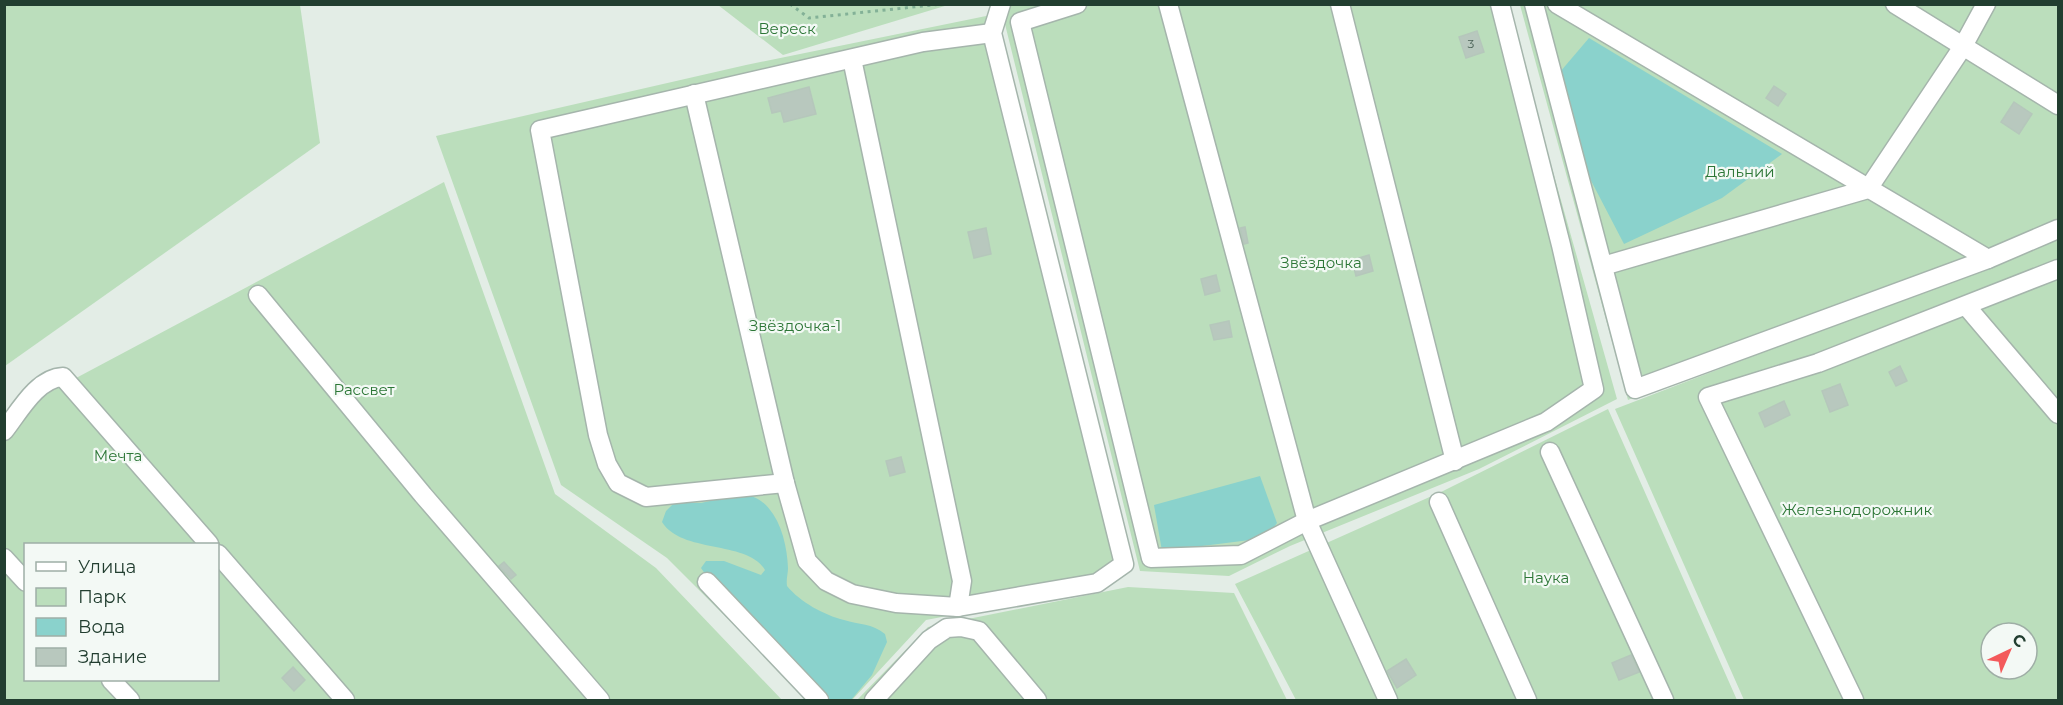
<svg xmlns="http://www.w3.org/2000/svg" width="2063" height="705" font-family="Montserrat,sans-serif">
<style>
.green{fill:#bbdebc;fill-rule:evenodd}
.water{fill:#8ad2cc}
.building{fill:#b8c8be;stroke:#b5c7bb;stroke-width:1.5}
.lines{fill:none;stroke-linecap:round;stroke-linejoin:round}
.minor-casing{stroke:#a5b5ac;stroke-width:21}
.path{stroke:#83b197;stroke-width:3;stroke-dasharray:3 4.5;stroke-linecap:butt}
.minor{stroke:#fff;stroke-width:18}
.labels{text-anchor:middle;stroke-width:4.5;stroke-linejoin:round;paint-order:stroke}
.number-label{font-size:12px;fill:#486054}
.park-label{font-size:15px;fill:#2c7636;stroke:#f3f9f5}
</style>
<rect width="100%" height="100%" fill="#e3ede6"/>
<!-- green -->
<g class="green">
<path d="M5,4l295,1 20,138 -315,223z"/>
<path d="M1015,4l491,1 111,394 -138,70 -189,77 -61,30 -89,-5 -139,-563z"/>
<path d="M718,5h230l-165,50z"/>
<path d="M1520,5h538v219l-430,176z"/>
<path d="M991,15l136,556 -22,15 -179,34 -74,80h-43l-142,-142 -106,-73 -125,-349 310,-71z"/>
<path d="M444,182l111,312 101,74 126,132h-777l-1,-275 27,-23zM26,544h192v136h-192z"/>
<path d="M2058,239v461h-314l-129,-291zM1991,633h36v36h-36z"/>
<path d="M1608,409l129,291h-441l-61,-116 208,-93z"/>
<path d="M1128,587l106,6 53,107h-430l71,-73z"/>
</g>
<!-- water -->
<g class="water">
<path d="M1589,38l193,116 -60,44 -98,46 -51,-98 -13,-74z"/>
<path d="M1260,476l17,47 -11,15 -104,13 -8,-46z"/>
<path d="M741,494c34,2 46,44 47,74 0,6 -2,11 -1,18 13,16 37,29 57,34 15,5 28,3 41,14l2,8 -15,33 -21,25h-21l-9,-5 -113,-117 -7,-10 5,-7h18l37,14 4,-5c-17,-30 -83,-16 -103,-48l4,-11 8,-8h27z"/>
</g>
<!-- building -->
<g class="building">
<path d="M1477,31l7,21 -18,6 -7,-21z"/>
<path d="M1774,86l12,8 -8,12 -12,-8z"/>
<path d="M809,87l7,27 -32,8 -3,-11 -9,2 -4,-15z"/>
<path d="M2014,102l18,12 -13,20 -18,-12z"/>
<path d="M1245,227l3,16 -4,1 -4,-16z"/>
<path d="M986,228l5,26 -17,4 -6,-26z"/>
<path d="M1369,255l4,16 -17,5 -4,-16z"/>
<path d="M1216,275l4,16 -15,4 -4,-16z"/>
<path d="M1229,321l3,16 -18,3 -4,-15z"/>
<path d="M1900,366l7,15 -11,5 -7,-14z"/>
<path d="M1840,384l8,21 -18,7 -8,-21z"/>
<path d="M1784,401l6,14 -25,12 -6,-14z"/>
<path d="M901,457l4,15 -15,4 -4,-15z"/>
<path d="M504,562l12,13 -5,4 -12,-13z"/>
<path d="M1631,655l8,17 -20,8 -7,-17z"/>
<path d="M1406,659l10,16 -19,13 -10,-17z"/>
<path d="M293,667l12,13 -11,11 -12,-13z"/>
</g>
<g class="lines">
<defs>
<g id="minor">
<path d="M1077,4l-57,18 131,536 90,-3 66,-34 239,-99 48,-33 -33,-144 -61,-241"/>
<path d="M1168,4l139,517 81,179"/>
<path d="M1340,4l115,457"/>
<path d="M1534,4l101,385 353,-130 70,-30"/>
<path d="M1557,4l431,255"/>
<path d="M1895,4l163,101"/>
<path d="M852,59l110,522 -4,26"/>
<path d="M694,94l91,389 22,78 19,20 26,13 44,9 62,4 139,-24 27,-19 -132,-531 9,-29"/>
<path d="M1603,266l265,-77 94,-141 24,-44"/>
<path d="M258,295l165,200 177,205"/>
<path d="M1967,307l91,107"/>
<path d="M4,431c15,-19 33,-53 59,-54l146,167"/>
<path d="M1550,452l114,248"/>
<path d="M785,483l-139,14 -28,-14 -11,-19 -9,-29 -58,-305 383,-88 69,-9"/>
<path d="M1439,502l88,198"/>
<path d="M218,554l127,146"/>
<path d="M4,558l22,24"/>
<path d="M707,582l112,118"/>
<path d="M111,680l19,20"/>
<path d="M874,700l55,-60 18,-12 14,-1 18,4 58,69"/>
<path d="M1854,700l-146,-303 110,-34 240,-94"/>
</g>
</defs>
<!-- minor casing -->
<use href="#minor" class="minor-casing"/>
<!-- path -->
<path class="path" d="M790,4l19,14 133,-14"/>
<!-- minor -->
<use href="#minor" class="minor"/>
</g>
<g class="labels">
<!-- number labels -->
<g class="number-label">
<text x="1471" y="48">3</text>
</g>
<!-- park labels -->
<g class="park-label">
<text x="787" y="34">Вереск</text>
<text x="1740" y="177">Дальний</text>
<text x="1321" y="268">Звёздочка</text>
<text x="795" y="331">Звёздочка-1</text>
<text x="364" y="395">Рассвет</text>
<text x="118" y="461">Мечта</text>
<text x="1857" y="515">Железнодорожник</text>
<text x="1546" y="583">Наука</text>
</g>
</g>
<!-- border -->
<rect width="2063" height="705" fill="none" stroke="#223e30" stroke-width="12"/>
<!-- legend -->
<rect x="24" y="543" width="195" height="138" fill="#f3f9f5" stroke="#9faea6" stroke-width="1.5"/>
<rect x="36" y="562" width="30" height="9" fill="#ffffff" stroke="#9faea6" stroke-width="1.5"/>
<text x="78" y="573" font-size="18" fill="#223e30">Улица</text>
<rect x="36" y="588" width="30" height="18" fill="#bbdebc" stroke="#9faea6" stroke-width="1.5"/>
<text x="78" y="603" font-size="18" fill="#223e30">Парк</text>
<rect x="36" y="618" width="30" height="18" fill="#8ad2cc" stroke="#9faea6" stroke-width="1.5"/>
<text x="78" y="633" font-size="18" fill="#223e30">Вода</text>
<rect x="36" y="648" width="30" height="18" fill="#b8c8be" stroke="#9faea6" stroke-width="1.5"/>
<text x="78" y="663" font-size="18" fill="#223e30">Здание</text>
<!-- north arrow -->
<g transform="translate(2009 651) rotate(44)"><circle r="28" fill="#f3f9f5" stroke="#9faea6" stroke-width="1.5"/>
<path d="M0-4.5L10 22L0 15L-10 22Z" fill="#f35a5b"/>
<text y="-9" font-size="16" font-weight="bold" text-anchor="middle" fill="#223e30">С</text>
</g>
</svg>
